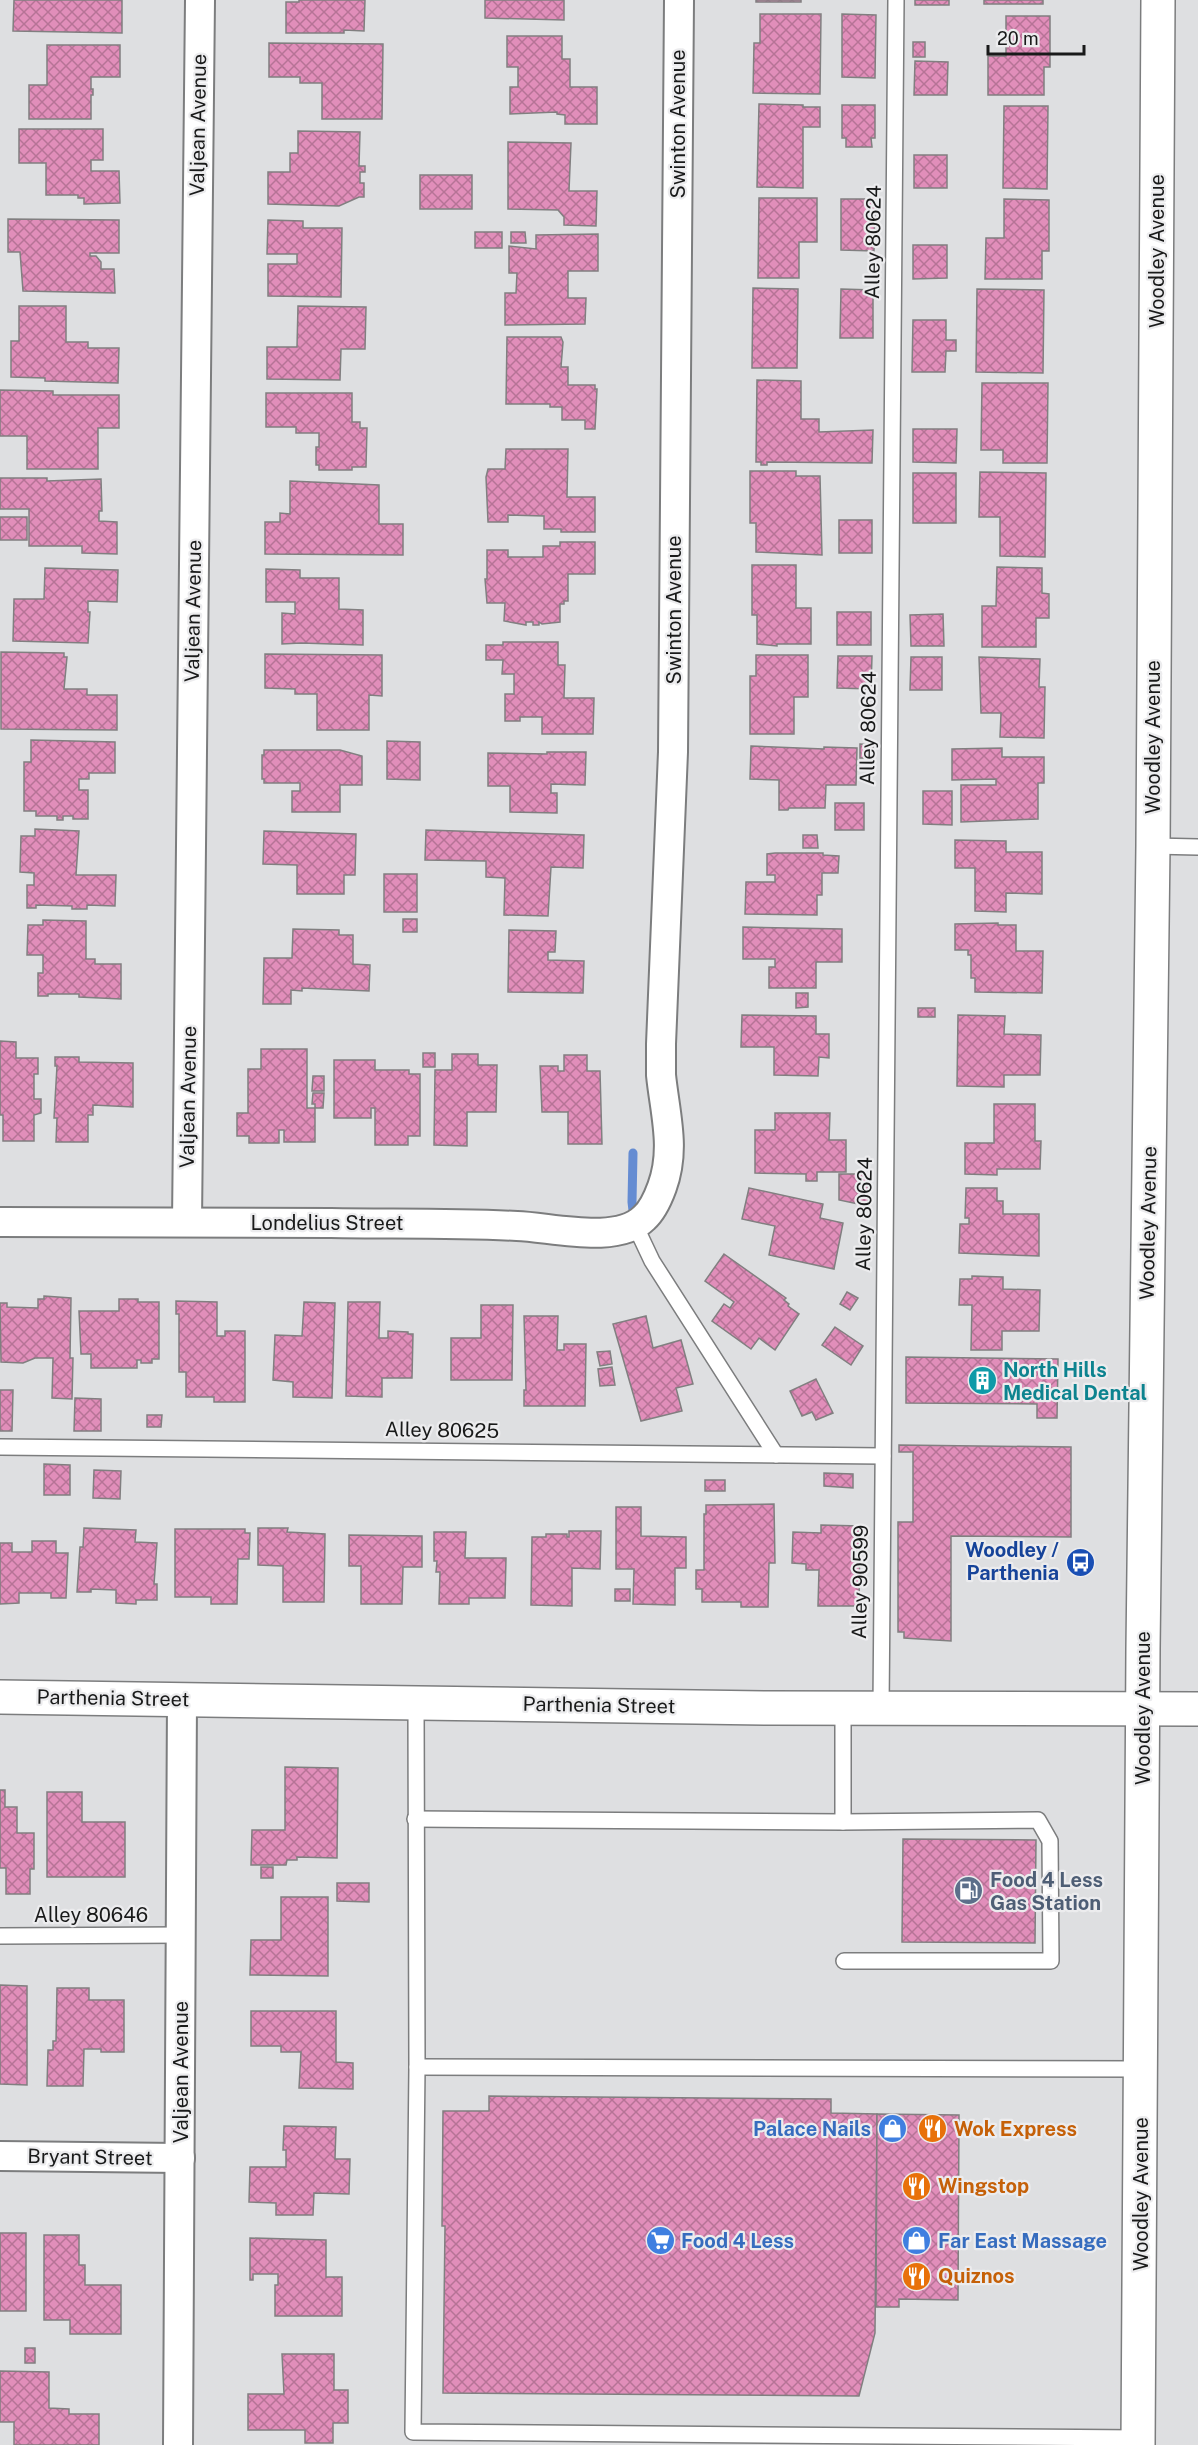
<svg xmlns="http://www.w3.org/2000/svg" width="1198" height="2445" font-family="'Public Sans',sans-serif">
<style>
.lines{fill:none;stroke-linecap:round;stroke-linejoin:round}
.stream{stroke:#658cd2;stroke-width:9}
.building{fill:url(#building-cross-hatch);stroke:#817f80;stroke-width:1.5}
.service-casing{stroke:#7c7d7e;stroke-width:18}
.minor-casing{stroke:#7c7d7e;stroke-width:32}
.secondary-casing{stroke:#7c7d7e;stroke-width:36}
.primary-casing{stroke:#7c7d7e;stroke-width:36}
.service{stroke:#fff;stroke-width:15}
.minor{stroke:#fff;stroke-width:28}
.secondary{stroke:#fff;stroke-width:33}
.primary{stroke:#fff;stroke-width:33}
.labels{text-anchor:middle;stroke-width:4.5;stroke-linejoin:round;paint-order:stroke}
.street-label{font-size:20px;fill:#191a1a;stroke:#ececee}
.culture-label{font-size:20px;font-weight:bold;fill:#0d838f;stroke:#ececee;text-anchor:start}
.transit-label{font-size:20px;font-weight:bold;fill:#164399;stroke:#ececee;text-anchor:end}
.service-label{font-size:20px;font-weight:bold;fill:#4e5e75;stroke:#ececee;text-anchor:start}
.shop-label{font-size:20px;font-weight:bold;fill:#366cbe;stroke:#ececee;text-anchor:start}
.food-label{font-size:20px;font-weight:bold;fill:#c56008;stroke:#ececee;text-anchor:start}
</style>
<defs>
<pattern id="building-cross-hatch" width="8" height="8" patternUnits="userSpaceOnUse" patternTransform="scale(1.5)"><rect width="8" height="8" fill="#e18eba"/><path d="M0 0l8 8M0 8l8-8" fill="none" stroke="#b67396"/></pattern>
</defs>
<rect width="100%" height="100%" fill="#dedfe1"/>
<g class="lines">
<!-- stream -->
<path class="stream" d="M633,1153l-1,49 2,17"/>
</g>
<!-- building -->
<g class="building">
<path d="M14,0h108v33l-109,-2z"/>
<path d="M299,0h66l-1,31 -20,-1v3h-58v-31h13z"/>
<path d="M485,0h79v20l-79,-2z"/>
<rect x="756" y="0" width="45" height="2"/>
<rect x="915" y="0" width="34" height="5"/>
<rect x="984" y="0" width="59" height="4"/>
<path d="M760,14h61l-1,80 -67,-1 1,-50h6z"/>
<path d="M842,14l34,1 -1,63 -33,-1z"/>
<path d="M1006,16h44v51h-6v28h-56v-39h18z"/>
<path d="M507,36h55v23h8v28h27v37h-32v-9l-8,-1v-2l-47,2v-27h8v-20h-11z"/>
<rect x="913" y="42" width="12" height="15"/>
<path d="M269,43l114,1 -1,75h-60v-36h-22v-6h-31z"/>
<path d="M47,45h73v32h-29v12h2v6h-2v24h-62v-34h18z"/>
<path d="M915,61l33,1 -1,33h-33z"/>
<path d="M759,104l44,1v2h17v20h-17v61l-46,-1z"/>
<path d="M842,105h33v33h-4l1,9h-26v-9h-4z"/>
<path d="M1004,106h44l-1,83 -44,-1z"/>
<path d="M19,129h84v31h-12v11h28l1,32 -36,1v-6h-6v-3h-32v-32h-27z"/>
<path d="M298,131l62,1 -1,34h6v6h-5v11h4v14h-5l-20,9 -71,-2v-32h22v-19h8z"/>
<path d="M508,142l63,1 -2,48h28l-1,35 -32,-1v-8l-6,-7 -50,-1z"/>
<rect x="914" y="155" width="33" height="33"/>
<rect x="420" y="175" width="52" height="34"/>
<path d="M759,198h58v44h-18v36h-41z"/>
<path d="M841,199h34l-1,52 -33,-1z"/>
<path d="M1004,199l45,1v51h-7v28h-57l1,-41h18z"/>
<path d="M8,219l111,1v33h-29v3h6l5,6v7h13l1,24 -92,-2 -3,-39h-12z"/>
<path d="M268,220l35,1v7h39l-1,69 -73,-1v-32h29v-10h-30z"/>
<rect x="475" y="232" width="27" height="16"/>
<path d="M511,232h14l1,11h-15z"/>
<path d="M598,234v37h-30v27h18l-1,26 -80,1v-32h11l1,-20h-8v-27l27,3v-14z"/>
<path d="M913,245h34v33l-34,1z"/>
<path d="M753,288l45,1 -1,79h-45z"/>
<path d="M841,289l32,1v48h-33z"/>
<path d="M977,289l67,1 -1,83 -67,-1z"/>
<path d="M19,306h47v36h22v6h31l-1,35 -73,-2v-3l-34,-1v-36h8z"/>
<path d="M298,306l68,1 -1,42h-24l-1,31 -73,-1v-32h30z"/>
<path d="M913,320h33v20h10v11h-10l-1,21h-33z"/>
<path d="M507,337h54l2,5 -2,25h7v18h27v4h2l-2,40h-10v-9h-23v-13h-12v-3h-44z"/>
<path d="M757,380l44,1v38h18v13l54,-2 -1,33 -105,-1v3h-6v-3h-5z"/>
<path d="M982,383h66l-1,80h-44v-13h-22z"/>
<path d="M0,390l53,1v4h66v33h-21v41h-71v-33h-27z"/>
<path d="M266,393h86v29h8v6h7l-1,39h-14v3h-33v-5h-3v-18h3v-14h-23v-6h-30z"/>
<path d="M913,429h44l-1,34 -43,-1z"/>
<path d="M506,449h62l-1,48h28v35h-34v-3h-17v-13l-36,-1v7h-20l-2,-45 2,-8h17z"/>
<path d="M750,471h46v5h24l2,79 -66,-3v-29h-6z"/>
<path d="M980,472l66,1 -1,84 -45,-1v-39h-21z"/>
<rect x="913" y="473" width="43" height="50"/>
<path d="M0,478h47v3l54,-2 1,32h-3v10l18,1v32l-35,-1v-7h-53v-37h-29z"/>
<path d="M290,481l89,4v39h24v31l-138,-1v-32h15v-9l10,1z"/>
<rect x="0" y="517" width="27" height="23"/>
<rect x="839" y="520" width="33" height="33"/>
<path d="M560,542h35v32h-27v27h-4v3h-4v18l-18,2 -3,-2v3h-6v-3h-7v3l-22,-4 1,-18h-18l-2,-24h2v-29h21v7h35v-11h17z"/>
<path d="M752,565h44v43h15v36h-34v2l-20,-2v-29h-5z"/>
<path d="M997,567l45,1v25l7,1v24h-13v29h-54v-41h14z"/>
<path d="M45,568l73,2 -1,32 -29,-1v11h2l-2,31 -75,-2 1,-42h30z"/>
<path d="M266,569l34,1v8h39v31l24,1v35l-62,-2 -19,1v-31l13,1v-12h-29z"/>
<rect x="837" y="612" width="34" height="33"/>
<path d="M943,614l1,32h-33l-1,-31z"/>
<path d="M503,642h55v23h7l-1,33h30l-1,36h-51v-17h-22v4h-15v-27h9v-20h-12l1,-14h-17v-15h17z"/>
<path d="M1,652l63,1v4h3l-3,32h23v6h30v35l-116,-1z"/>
<path d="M265,654l117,1v41l-13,-1v35h-52v-36h-22v-5l-30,-1z"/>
<path d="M756,655h52v42h-14v37h-44v-58h6z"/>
<path d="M838,656h34l-1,33 -34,-1z"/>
<path d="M911,657h31v33h-32z"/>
<path d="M979,657l61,2 -1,28h6l-1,51 -44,-1 1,-24h-20z"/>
<path d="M31,740l84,2v31h-26v6h-10v11h9v29h-15v-3h-10v4h-6v-4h-21v-5h-12v-49h7z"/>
<path d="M387,741l33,1v38l-33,-1z"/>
<path d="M860,744l13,1v13h-13z"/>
<path d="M751,746l73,3v-2l33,1 -1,37h-30l-1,23h-36l-1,2h-9v-30l-29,-1z"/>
<path d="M1002,748v9h42v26h-6v36l-77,3v-37h35v-6l-44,1v-31z"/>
<path d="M264,750h76l22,6v29h-22v27h-48v-21h8v-8h-36v-4h-2v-24h2z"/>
<path d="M547,752h39l-1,33 -34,-1v9h6v20l-47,-1v-26h-22v-33l59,1z"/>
<path d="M923,791h29v34l-29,-1z"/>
<rect x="835" y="803" width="29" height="27"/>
<path d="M35,829l44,2 -3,44h40l-1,31 -28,-1v4h-15v-3l-36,-1v3h-9v-23h7v-12l-14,-1 1,-36h14z"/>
<path d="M426,830l158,5 -1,33 -32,-1 -3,49 -44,-1 1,-37 -19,-1v-16l-61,-1z"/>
<path d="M264,831l92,3 -1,41h-11v19h-47v-29l-34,-1z"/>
<path d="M803,835h14l1,13h-15z"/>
<path d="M955,840l51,1v11h36v42l-36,-1v19l-31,-1v-43h-20z"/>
<path d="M775,853h48v2l16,1 -1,17h-16v22h-5v20l-72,-1 1,-32h29v-7h-8v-21z"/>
<rect x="384" y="874" width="33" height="38"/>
<rect x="403" y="919" width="14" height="13"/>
<path d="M43,920l43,1v38h9v5h26v35l-42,-2v-3h-31v2h-10v-23h5v-18h-16l1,-30h15z"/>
<path d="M998,923v2h18v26h27l-1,42 -67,-1v-14h-4v-23h-3v-5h-13v-26z"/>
<path d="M743,927l99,2v33h-26v26h-47v-21h6v-8h-32z"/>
<path d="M293,929l46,1v5h14v29l17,1 -1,26 -67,-3v3l-11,-1v14h-28l1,-46h28z"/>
<path d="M509,930l47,1 -1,21h-7v8l36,1 -1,32 -75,-1z"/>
<path d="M796,993h12v14l-12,1z"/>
<rect x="918" y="1008" width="17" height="9"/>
<path d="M742,1015l74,1v18h13v24l-10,-1 -1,19 -44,-1v-28h-33z"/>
<path d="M958,1015l47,1 -1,18 37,1 -1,40h-36v12l-47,-1z"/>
<path d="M0,1041l16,1v16h22v16h-4v25h7v14l-7,2v26h-31v-26h-3z"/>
<path d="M261,1049h46v59h8v34h-31v-12h-5v13h-30v-7h-12v-23h11v-44h13z"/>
<rect x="423" y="1053" width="12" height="14"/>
<path d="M452,1054h26v11h19l-1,47h-29v34l-33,-1 1,-75h17z"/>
<path d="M564,1055h23v16h13l2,73h-34v-32h-26l-2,-46h18v5h6z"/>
<path d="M55,1057h24v5l54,1v44l-40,-2v10h-5v27h-32l1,-24h-3l3,-52h-2z"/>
<path d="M334,1060h41v10h34v4h11v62h-12v9h-33v-37h-4v10h-37z"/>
<path d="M313,1076h11v15h-12z"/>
<path d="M313,1093h11l-1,15h-8v-4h-3z"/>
<path d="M994,1104h41v37h6l-1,28h-43v6l-32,-1v-31h29z"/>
<path d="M775,1113h55l-1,27h17v32h-29v9h-11v-7l-51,-1v-43h20z"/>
<path d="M839,1174h29v32l-29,-6z"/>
<path d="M749,1188l74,16 -3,14 23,5 -9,46 -65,-14 6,-29 -33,-7z"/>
<path d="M966,1188h31v13h6v13h36v42l-80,-3 1,-29h9v-6h-4z"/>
<path d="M724,1254l62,44 -2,2 5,4 -1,2 11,8 -24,36 -16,-12 -8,11 -39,-28 12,-17 6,4 4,-6 -29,-21z"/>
<path d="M972,1276l31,1v12l37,1 -1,41h-37v19h-31l1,-45h-13l1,-26h12z"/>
<path d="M847,1292l11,6 -8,12 -10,-6z"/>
<path d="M44,1296l27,2 -1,60h3l-1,41 -20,-1 1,-40h-18l-12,5 -22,-1 -1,-59h7v4l31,1v-9h6z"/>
<path d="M119,1299h19v3h21v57h-7v4h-11v-3h-4v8h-46v-14h-10l-2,-43h40z"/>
<path d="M176,1301l41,1v34h8v-5h20v71h-31v-5h-28v-25h-7v-58h-3z"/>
<path d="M304,1302l31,1 -3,95 -39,-1v-15l-20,-2 2,-45 27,1z"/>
<path d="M348,1302h32l-1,36h9v-7l20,1v2h5l-1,44h-30v19l-36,-1z"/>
<path d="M481,1305h32l-1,75h-61v-42h30z"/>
<path d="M524,1316h34l-1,34h7v-6h22l-1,62h-61v-16h2z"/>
<path d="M646,1316l7,32 28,-8 12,44 -17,4 6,23 -41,10 -28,-97z"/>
<path d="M835,1327l28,19 -12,19 -29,-20z"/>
<path d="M610,1351l2,13 -12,2 -3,-14z"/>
<path d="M906,1357l152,2 -1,59h-20v-14l-131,-1z"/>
<path d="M612,1367l3,18 -15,1 -2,-17z"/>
<path d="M816,1379l17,34 -17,7 -4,-8 -10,4 -12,-25z"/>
<path d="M0,1390h13l-1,41h-12z"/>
<path d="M75,1398l26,1v32h-27z"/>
<path d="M147,1415h15l-1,12h-14z"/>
<path d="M899,1445l172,2v90l-120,-1v105l-47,-3v-6h-6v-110h15v-70h-14z"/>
<path d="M44,1464l26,1v30h-26z"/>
<path d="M94,1470l27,1 -1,28 -27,-1z"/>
<path d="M824,1473l29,1v14l-29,-2z"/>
<rect x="705" y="1480" width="20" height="11"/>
<path d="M774,1504l1,59h-6l-1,44h-27v-5h-39v-13h-6v-19h8v-56h2v-9z"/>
<path d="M616,1507h25v29l45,1v31h-11v37l-42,-1 1,-35h-18z"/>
<path d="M821,1525l39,1 -1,80h-41l1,-36h-13v-6l-14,-1 1,-31 28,1z"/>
<path d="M84,1528l52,2 -1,12 22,1 -3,41h3v16h-21v4l-20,-1v-13l-25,-1v3h-14l3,-45h3z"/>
<path d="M258,1528h30l-1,4 38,2 -1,68h-41v-36l-25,-1z"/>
<path d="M175,1529h70v4h5l-1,26h-11l-1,45h-26v-7h-36z"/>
<path d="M569,1531h32l-1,38 -28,-1v38l-41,-1 1,-68h14v-3h21v3h2z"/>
<path d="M434,1532h32l-1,26h41l-1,40h-36v6h-30l1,-32h-4l1,-11h-3z"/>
<path d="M349,1535l73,1v31h-19l-1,37h-41v-38h-12z"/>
<path d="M32,1541h24v12h12l-2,45h-15v-5h-32v10l-19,1v-61h12v9h20z"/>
<rect x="615" y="1589" width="15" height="12"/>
<path d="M285,1767l53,1 -1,90 -40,-1v3h-10l-1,5h-35l1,-35h33z"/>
<path d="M0,1790h5v17h12v26h17v36h-4v25h-24v-26h-6z"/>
<path d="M47,1792h35v30h43v55h-78z"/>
<path d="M903,1839l133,1 -1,103 -133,-1z"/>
<rect x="261" y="1867" width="12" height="11"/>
<path d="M337,1883h32v19l-32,-1z"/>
<path d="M281,1897h47v79l-78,-1 1,-35h30z"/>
<path d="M0,1985l27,1v99l-27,-1z"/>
<path d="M57,1988h32v12h35v52h-23v-3h-17l-1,37h-36l1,-36h5v-9h3z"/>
<path d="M251,2011h85v51l17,1v26l-54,-1 2,-36h-20v-6h-30z"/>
<path d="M489,2096l342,3v14l46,1 -2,219 -16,63 -416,-3 2,-167h-3l1,-115h46z"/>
<path d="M877,2114l82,1 -1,185 -59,-1v8h-23z"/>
<path d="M284,2126l52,1 -1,32h15l-1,35 -35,-1 -1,22h-37v-12l-27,-1 1,-35h36v-17h-3z"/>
<rect x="0" y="2233" width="26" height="78"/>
<path d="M44,2235h35v30h6v20h36v49h-51v-14h-26z"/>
<path d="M250,2238l76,2v37h16v39h-67v-31h3v-11h-25v6h-3z"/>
<rect x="25" y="2348" width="10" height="15"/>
<path d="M282,2354h52v36h14v33h-15v20h-28v-13h-57v-36h36z"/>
<path d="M0,2371l49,1v36l20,1v5h30v31h-85v-23h-14z"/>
</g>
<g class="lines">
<defs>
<g id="service">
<path d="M1153,846l45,1"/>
<path d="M635,1225l17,36 124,194"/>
<path d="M0,1447l883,9"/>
<path d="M416,1703l1,364 -4,365 726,6"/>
<path d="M843,1708v114"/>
<path d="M881,1708l15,-1708"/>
<path d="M415,1819l428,3 195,-2 12,21 1,120h-207"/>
<path d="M0,1936l182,-1"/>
<path d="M417,2067l725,2"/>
</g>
<g id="minor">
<path d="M0,1222c110,0 221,1 331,1 62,1 124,0 186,3 34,1 100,19 127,-8 9,-8 14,-20 18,-31 14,-38 3,-73 -1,-112 0,-10 0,-21 0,-31l12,-292 6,-752"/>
<path d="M187,1222l13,-1222"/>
<path d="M0,2156l180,2"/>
<path d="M178,2445l4,-746"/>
</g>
<path id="secondary" d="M0,1697l767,11 431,1"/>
<path id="primary" d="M1138,2445l5,-796 10,-803 5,-846"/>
</defs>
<!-- service casing -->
<use href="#service" class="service-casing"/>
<!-- minor casing -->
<use href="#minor" class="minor-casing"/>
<!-- secondary casing -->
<use href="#secondary" class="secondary-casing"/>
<!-- primary casing -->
<use href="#primary" class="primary-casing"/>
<!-- service -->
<use href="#service" class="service"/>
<!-- minor -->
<use href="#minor" class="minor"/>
<!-- secondary -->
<use href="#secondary" class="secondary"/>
<!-- primary -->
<use href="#primary" class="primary"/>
</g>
<!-- icons -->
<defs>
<symbol id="building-disc" viewBox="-11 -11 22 22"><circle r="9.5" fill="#0f9aa8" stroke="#ececee"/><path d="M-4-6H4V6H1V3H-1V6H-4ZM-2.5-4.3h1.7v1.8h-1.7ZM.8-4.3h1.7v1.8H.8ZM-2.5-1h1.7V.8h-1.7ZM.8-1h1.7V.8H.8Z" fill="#fff"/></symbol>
<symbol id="bus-disc" viewBox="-11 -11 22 22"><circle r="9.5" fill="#1a4fb4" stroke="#ececee"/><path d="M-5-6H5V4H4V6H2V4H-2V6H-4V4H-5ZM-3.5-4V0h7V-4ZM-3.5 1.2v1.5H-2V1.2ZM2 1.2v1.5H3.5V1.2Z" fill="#fff"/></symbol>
<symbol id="fuel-disc" viewBox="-11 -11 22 22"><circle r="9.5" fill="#5c6f8a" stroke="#ececee"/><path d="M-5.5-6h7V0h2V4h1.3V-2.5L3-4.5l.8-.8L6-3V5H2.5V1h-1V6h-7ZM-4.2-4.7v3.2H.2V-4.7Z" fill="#fff"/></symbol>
<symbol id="shop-disc" viewBox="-11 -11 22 22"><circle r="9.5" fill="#3f7fe0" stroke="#ececee"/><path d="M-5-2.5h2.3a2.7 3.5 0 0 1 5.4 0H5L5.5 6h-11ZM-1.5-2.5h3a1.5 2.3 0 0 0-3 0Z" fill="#fff"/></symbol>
<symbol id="restaurant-disc" viewBox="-11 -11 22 22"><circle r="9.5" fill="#e8710a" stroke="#ececee"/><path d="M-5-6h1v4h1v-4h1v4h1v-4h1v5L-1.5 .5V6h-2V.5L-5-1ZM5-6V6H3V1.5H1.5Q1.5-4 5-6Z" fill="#fff"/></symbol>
<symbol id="supermarket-disc" viewBox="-11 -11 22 22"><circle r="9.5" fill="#3f7fe0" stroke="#ececee"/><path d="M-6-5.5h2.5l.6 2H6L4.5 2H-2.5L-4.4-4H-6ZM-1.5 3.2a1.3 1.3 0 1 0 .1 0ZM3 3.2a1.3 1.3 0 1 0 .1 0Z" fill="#fff"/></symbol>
</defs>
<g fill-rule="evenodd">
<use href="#building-disc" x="966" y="1364" width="33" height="33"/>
<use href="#bus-disc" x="1064" y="1546" width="33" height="33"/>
<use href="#fuel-disc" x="952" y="1874" width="33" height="33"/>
<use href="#shop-disc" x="876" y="2112" width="33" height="33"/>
<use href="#restaurant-disc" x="916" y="2112" width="33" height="33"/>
<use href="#restaurant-disc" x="900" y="2170" width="33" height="33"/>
<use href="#supermarket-disc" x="644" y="2224" width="33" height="33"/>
<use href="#shop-disc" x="900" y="2224" width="33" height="33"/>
<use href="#restaurant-disc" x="900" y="2260" width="33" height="33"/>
</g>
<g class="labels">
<!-- street labels -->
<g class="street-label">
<text transform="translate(678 124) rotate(-90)" y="7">Swinton Avenue</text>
<text transform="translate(198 125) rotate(-89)" y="7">Valjean Avenue</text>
<text transform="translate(873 242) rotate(-89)" y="7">Alley 80624</text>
<text transform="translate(1157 251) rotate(-90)" y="7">Woodley Avenue</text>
<text transform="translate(674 610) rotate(-90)" y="7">Swinton Avenue</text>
<text transform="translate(193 611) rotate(-89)" y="7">Valjean Avenue</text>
<text transform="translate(868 728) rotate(-89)" y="7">Alley 80624</text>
<text transform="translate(1153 737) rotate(-90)" y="7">Woodley Avenue</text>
<text transform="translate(188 1097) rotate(-89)" y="7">Valjean Avenue</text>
<text transform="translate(864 1214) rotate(-89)" y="7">Alley 80624</text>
<text x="327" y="1230">Londelius Street</text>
<text transform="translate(1148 1223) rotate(-89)" y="7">Woodley Avenue</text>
<text transform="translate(442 1430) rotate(1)" y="7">Alley 80625</text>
<text transform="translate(860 1582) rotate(-89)" y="7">Alley 90599</text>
<text transform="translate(113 1698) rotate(1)" y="7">Parthenia Street</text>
<text transform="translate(599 1705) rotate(1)" y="7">Parthenia Street</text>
<text transform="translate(1143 1708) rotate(-90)" y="7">Woodley Avenue</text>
<text x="91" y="1922">Alley 80646</text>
<text transform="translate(181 2072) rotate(-90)" y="7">Valjean Avenue</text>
<text transform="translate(90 2157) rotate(1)" y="7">Bryant Street</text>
<text transform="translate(1141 2194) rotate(-90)" y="7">Woodley Avenue</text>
</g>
<!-- culture labels -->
<g class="culture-label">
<text x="1003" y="1377">North Hills<tspan x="1003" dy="23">Medical Dental</tspan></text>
</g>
<!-- transit labels -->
<g class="transit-label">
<text x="1059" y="1557">Woodley /<tspan x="1059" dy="23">Parthenia</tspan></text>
</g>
<!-- service labels -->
<g class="service-label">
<text x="990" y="1887">Food 4 Less<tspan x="990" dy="23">Gas Station</tspan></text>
</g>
<!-- shop labels -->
<g class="shop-label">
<text x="871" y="2136" text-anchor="end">Palace Nails</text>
<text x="681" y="2248">Food 4 Less</text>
<text x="938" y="2248">Far East Massage</text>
</g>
<!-- food labels -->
<g class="food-label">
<text x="954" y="2136">Wok Express</text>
<text x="938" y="2193">Wingstop</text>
<text x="938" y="2283">Quiznos</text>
</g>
</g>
<!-- scale -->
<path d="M988 45v9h96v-9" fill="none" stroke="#191a1a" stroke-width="3"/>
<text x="997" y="45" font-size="18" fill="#191a1a" stroke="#ececee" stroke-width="4.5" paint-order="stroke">20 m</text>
</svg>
